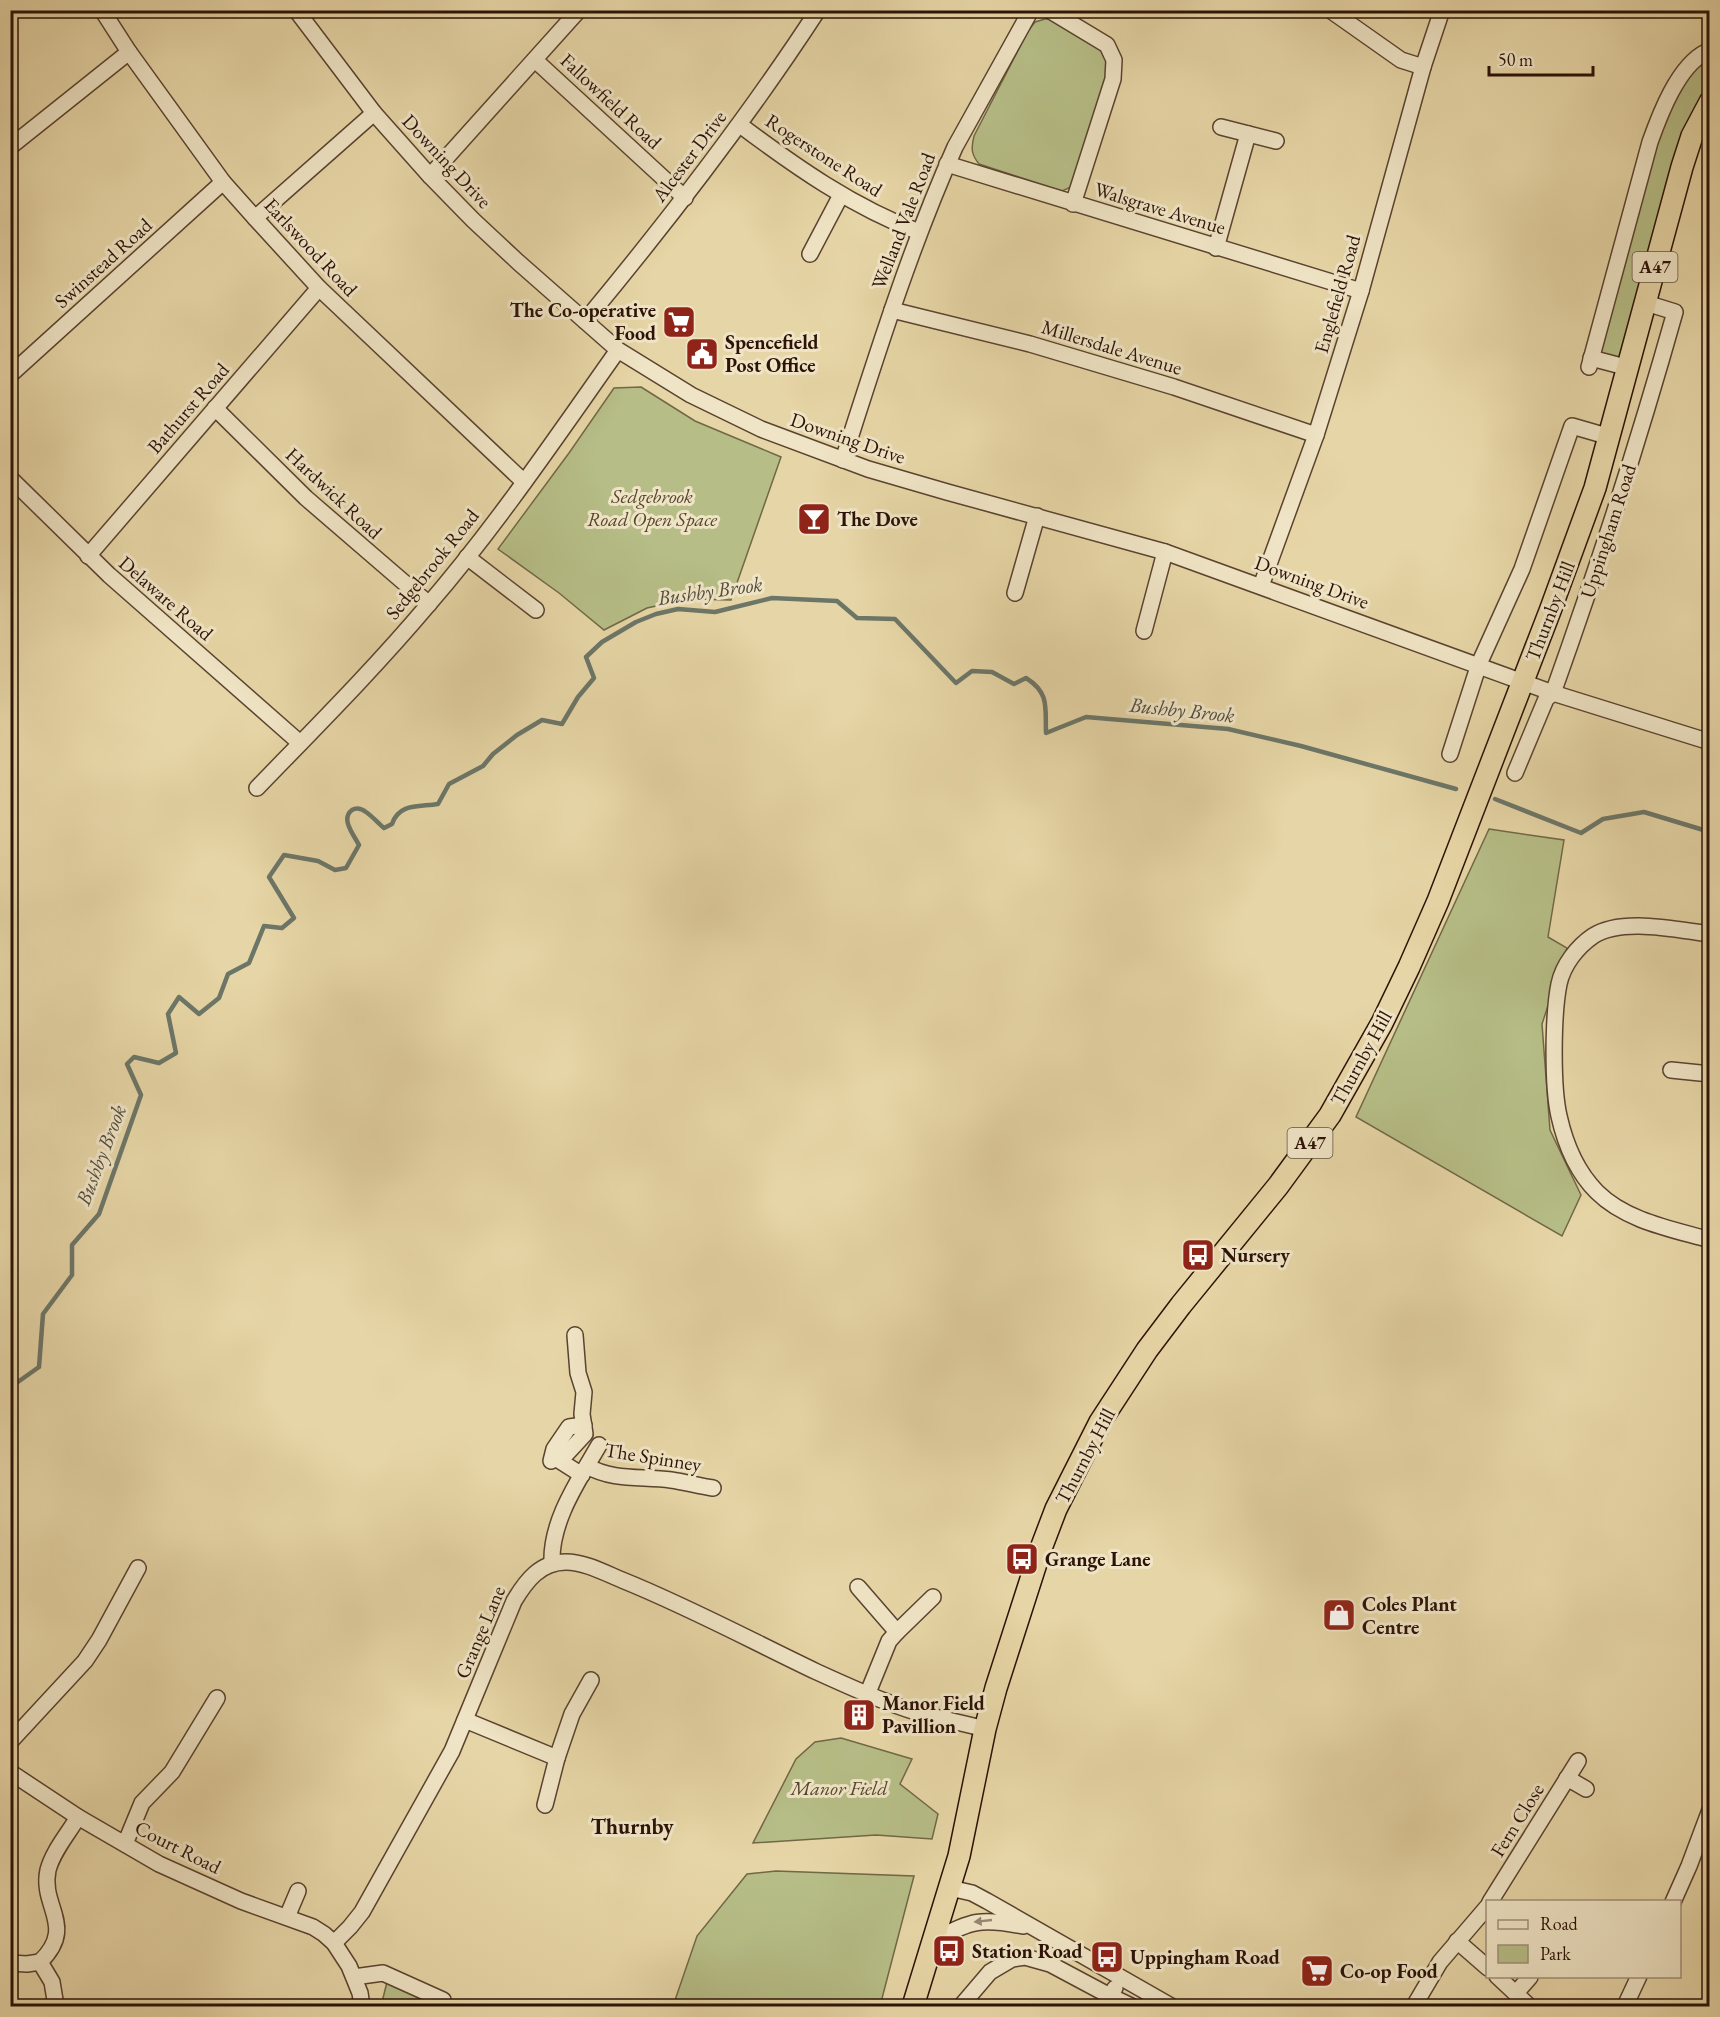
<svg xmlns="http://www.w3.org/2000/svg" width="1720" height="2017" font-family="'EB Garamond',serif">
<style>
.green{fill:#b6bd86;stroke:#716846;stroke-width:1.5}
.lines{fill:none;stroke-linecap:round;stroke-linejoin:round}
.stream{stroke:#6c7668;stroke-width:4.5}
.minor-casing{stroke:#5a432f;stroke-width:18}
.highway-casing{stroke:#2c1207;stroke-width:24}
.minor{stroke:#efe4c5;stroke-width:15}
.highway{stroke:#e6d5a6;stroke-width:21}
.oneway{fill:#978670}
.labels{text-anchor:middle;stroke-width:6;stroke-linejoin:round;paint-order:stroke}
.shield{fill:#efe4c5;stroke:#665140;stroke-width:1.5}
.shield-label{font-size:18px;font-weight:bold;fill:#2c1207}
.street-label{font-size:20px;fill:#2c1207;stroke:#efe4c5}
.poi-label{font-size:20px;font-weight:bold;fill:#2c1207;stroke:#efe4c5;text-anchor:start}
.park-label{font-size:20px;font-style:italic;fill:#55452d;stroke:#efe4c5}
.water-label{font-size:21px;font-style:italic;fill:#514c3f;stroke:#efe4c5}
.quarter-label{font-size:22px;font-weight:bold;fill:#2c1207;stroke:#efe4c5}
</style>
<rect width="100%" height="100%" fill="#e6d5a6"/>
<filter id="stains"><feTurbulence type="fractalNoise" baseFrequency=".00333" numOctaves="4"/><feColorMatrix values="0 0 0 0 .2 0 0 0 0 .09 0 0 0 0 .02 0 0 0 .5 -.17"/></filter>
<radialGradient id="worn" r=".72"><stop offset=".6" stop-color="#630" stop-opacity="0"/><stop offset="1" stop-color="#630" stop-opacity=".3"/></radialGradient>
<!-- green -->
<g class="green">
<path d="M1045,19h6l50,31 7,12v15l-37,110 -9,4 -83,-27c-8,-10 -8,-16 -5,-28l54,-105 7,-9z"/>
<path d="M1709,62v26l-15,25 -70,242 -5,4 -18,-6 56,-214 19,-43 20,-30z"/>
<path d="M641,387l54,34 86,36 -50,143 -43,-1 -41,9 -43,22 -45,-37 -61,-44 71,-96 45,-65z"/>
<path d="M1489,829l75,11 -16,97 19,11 -25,76 8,106 31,65 -19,41 -206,-119z"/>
<path d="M841,1738l71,21 -12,25 38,30 -6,25 -56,-4 -123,8 43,-84 19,-17z"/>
<path d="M776,1871l138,5 -34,130h-207l24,-70 50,-62z"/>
<path d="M387,1982l60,24h-66z"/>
</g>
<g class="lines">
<!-- stream -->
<g class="stream">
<path d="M1495,799l86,34 22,-14 41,-7 66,20"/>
<path d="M10,1392l5,-8 24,-17 4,-53 29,-39v-30l27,-31 42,-119 -14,-31 7,-7 25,6 17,-10 -8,-39 11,-17 20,17 20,-16 9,-24 21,-11 15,-37 18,2 12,-10 -25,-41 15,-22 34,6 17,9 11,-2 13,-23c-5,-10 -19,-26 -7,-35 5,-3 10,-1 14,2 6,4 12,11 18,16l8,-4c7,-21 27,-17 46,-20l11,-20 34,-18 10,-12 24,-19 25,-15 20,4 16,-27 16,-19 -8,-21 16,-15 34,-20 20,-8 22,-5 37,3 57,-14 65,3 20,17 38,1 61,64 16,-12 20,1 22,12 12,-6c24,15 19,30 20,55l40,-16 142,12 73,17 155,43"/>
</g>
<defs>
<g id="minor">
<path d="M102,10l27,42 94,130 32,36 64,70 205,194"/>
<path d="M296,10l78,103 56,63 43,44 45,42 100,88 73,45 70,34 107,40 79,23 218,60 388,141 157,49"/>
<path d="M1049,10l58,35 7,15 -1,19 -40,125"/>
<path d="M1330,10l71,50 22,7"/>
<path d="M535,60l150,138"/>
<path d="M740,125c56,42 113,82 179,107"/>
<path d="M1221,127l55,14"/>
<path d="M10,147l119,-95"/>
<path d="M947,164l414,127"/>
<path d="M430,176l149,-166"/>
<path d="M255,218l119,-105"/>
<path d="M1216,248l32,-114"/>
<path d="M810,254l31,-59"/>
<path d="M892,310l138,34 144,43 142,48"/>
<path d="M585,321c83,-100 162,-202 233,-311"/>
<path d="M1591,358l38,10"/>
<path d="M1589,367l61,-225c10,-28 28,-76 56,-90l4,1"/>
<path d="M10,375l213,-193"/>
<path d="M215,408l91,90 123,106"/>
<path d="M843,460c34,-106 67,-212 112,-313l76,-137"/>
<path d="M10,478l99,97 191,168"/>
<path d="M88,556l231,-268"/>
<path d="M467,557l69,53"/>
<path d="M1261,586l55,-151 45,-144 62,-224 19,-57"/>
<path d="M1015,593l22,-77"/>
<path d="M1144,631l21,-79"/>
<path d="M1450,754l29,-90 43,-95 50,-143 38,11"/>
<path d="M1515,773l31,-74 7,-6c45,-126 86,-253 122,-381l-29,-9"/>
<path d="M257,788c58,-60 117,-119 171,-183 69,-80 129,-169 190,-255"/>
<path d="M1710,934c-33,-4 -88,-17 -117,2 -16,11 -30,29 -34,48 -6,30 -7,101 0,132 6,27 18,56 38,76 29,29 75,37 113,48"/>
<path d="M1671,1070l39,4"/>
<path d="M575,1335l3,38 6,19 -2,22 3,20 -25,27 22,14"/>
<path d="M551,1461l3,-12 15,-22 15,-2"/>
<path d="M587,1466c26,15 55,10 84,14 14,2 28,6 42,8"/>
<path d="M552,1564c-2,-43 27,-84 47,-119"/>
<path d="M858,1587l39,45 -8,9 -22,54"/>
<path d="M897,1632l36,-35"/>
<path d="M465,1720l92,38 15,-44 19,-34"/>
<path d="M10,1742l75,-81 14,-21 39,-72"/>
<path d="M10,1772l68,45 81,47 82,37 72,26 11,7 10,9 15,23 11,27 2,13"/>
<path d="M1567,1778l19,11"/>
<path d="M545,1805l12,-47"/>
<path d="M125,1844l17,-41 30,-31 45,-74"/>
<path d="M950,1888l22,5 15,8 184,105"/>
<path d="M1490,1902l88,-141"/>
<path d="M1673,1902l16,-36 21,-56"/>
<path d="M287,1917l11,-26"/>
<path d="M935,1940c36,-20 47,-22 88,-14"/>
<path d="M1457,1941l31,27"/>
<path d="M334,1943l16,-16 12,-15 90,-161 62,-150c12,-20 26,-39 52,-39 19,0 39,11 56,18 67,27 130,61 195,92 33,15 66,30 102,41 22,6 44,10 66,16"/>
<path d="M10,1963l17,1 13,-2"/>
<path d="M1497,1976l32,30"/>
<path d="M354,1977l29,-4 60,27"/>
<path d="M1115,1988l-5,8 21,10"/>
<path d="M1516,1993l14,-16"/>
<path d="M56,2006l-4,-24 -12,-20c37,-36 0,-55 8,-92 5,-19 20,-36 30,-53"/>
<path d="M961,2006l29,-34 22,-13 13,-2 25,7 60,32"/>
<path d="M1414,2006l26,-44 48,-56"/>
<path d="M1625,2006l14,-30"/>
</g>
<path id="highway" d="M913,2006l46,-150 26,-127 11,-41 44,-137 16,-42 44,-87 47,-72 34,-45 97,-119 52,-71 52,-92 27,-56 29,-66 112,-290 45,-123 87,-321 10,-31 18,-34"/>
</defs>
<!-- minor casing -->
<use href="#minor" class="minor-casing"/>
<!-- highway casing -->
<use href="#highway" class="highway-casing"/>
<!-- minor -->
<use href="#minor" class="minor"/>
<!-- highway -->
<use href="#highway" class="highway"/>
</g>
<!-- one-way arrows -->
<defs><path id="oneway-solid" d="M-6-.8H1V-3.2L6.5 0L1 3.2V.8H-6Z" transform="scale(1.5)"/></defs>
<use class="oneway" href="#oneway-solid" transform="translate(983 1921) rotate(174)"/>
<!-- icons -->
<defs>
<symbol id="supermarket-square" viewBox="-11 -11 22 22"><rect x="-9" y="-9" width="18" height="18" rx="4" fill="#8f2418" stroke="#efe4c5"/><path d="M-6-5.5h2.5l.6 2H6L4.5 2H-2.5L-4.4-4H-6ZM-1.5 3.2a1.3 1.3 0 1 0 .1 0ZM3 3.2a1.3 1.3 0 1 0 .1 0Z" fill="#fff"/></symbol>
<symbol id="civic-square" viewBox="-11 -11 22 22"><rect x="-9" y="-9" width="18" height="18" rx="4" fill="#8f2418" stroke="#efe4c5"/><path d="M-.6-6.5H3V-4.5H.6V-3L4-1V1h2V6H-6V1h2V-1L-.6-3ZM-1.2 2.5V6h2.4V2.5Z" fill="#fff"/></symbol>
<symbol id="bar-square" viewBox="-11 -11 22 22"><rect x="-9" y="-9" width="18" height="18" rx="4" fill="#8f2418" stroke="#efe4c5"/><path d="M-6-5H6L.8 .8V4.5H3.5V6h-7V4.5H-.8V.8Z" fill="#fff"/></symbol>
<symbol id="bus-square" viewBox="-11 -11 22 22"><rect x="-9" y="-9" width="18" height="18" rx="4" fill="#8f2418" stroke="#efe4c5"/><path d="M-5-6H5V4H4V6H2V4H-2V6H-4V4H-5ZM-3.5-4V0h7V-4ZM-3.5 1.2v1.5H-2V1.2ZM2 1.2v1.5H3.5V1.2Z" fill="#fff"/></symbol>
<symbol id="shop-square" viewBox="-11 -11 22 22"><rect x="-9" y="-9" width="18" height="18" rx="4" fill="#8f2418" stroke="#efe4c5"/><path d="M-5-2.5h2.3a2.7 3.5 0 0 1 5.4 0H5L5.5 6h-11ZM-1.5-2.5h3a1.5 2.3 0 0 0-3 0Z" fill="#fff"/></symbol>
<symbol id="building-square" viewBox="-11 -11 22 22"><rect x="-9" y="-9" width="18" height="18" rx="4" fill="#8f2418" stroke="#efe4c5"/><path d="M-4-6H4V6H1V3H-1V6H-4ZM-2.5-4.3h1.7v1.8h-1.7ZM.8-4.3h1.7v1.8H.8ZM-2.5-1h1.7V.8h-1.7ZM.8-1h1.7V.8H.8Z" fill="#fff"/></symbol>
</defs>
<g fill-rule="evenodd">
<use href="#supermarket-square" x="660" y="303" width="38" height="38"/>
<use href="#civic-square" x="683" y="335" width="38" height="38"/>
<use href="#bar-square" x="795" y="500" width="38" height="38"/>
<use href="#bus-square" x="1179" y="1236" width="38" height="38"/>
<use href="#bus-square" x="1003" y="1540" width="38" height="38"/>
<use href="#shop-square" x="1320" y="1596" width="38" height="38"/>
<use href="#building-square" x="840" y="1696" width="38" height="38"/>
<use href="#bus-square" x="930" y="1932" width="38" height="38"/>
<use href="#bus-square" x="1088" y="1938" width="38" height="38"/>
<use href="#supermarket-square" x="1298" y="1952" width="38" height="38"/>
</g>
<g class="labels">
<!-- shield labels -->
<g class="shield">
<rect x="1632.5" y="252" width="45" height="30" rx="4.5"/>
<rect x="1287.5" y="1128" width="45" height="30" rx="4.5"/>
</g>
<g class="shield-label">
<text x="1655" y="273">A47</text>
<text x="1310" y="1149">A47</text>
</g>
<!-- street labels -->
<g class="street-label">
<text transform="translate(611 101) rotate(43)" y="7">Fallowfield Road</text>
<text transform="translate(824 155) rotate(33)" y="7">Rogerstone Road</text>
<text transform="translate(689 156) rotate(-53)" y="7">Alcester Drive</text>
<text transform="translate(447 161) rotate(47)" y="7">Downing Drive</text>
<text transform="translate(1160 208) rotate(17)" y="7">Walsgrave Avenue</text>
<text transform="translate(903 221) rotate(-69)" y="7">Welland Vale Road</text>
<text transform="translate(311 247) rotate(47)" y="7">Earlswood Road</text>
<text transform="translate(103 263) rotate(-42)" y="7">Swinstead Road</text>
<text transform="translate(1337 294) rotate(-74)" y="7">Englefield Road</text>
<text transform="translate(1112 347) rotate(17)" y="7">Millersdale Avenue</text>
<text transform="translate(188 408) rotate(-49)" y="7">Bathurst Road</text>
<text transform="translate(848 438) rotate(19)" y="7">Downing Drive</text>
<text transform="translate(334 493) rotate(43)" y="7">Hardwick Road</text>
<text transform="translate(1608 531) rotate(-72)" y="7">Uppingham Road</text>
<text transform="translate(432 564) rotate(-51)" y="7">Sedgebrook Road</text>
<text transform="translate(1312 582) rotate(20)" y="7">Downing Drive</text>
<text transform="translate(166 598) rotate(41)" y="7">Delaware Road</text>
<text transform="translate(1550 611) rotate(-69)" y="7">Thurnby Hill</text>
<text transform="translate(1361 1058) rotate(-61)" y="7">Thurnby Hill</text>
<text transform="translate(1085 1456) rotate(-62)" y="7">Thurnby Hill</text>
<text transform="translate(653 1457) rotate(9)" y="7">The Spinney</text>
<text transform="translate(480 1632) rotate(-67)" y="7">Grange Lane</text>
<text transform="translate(1517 1820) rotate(-58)" y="7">Fern Close</text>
<text transform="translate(178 1847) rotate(27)" y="7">Court Road</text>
</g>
<!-- poi labels -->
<g class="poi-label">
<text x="656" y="317" text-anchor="end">The Co-operative<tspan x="656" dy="23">Food</tspan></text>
<text x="725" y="349">Spencefield<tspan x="725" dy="23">Post Office</tspan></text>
<text x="837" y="526">The Dove</text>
<text x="1221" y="1262">Nursery</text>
<text x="1045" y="1566">Grange Lane</text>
<text x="1362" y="1611">Coles Plant<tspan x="1362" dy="23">Centre</tspan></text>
<text x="882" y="1710">Manor Field<tspan x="882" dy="23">Pavillion</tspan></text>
<text x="972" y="1958">Station Road</text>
<text x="1130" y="1964">Uppingham Road</text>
<text x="1340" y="1978">Co-op Food</text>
</g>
<!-- park labels -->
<g class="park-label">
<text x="652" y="503">Sedgebrook<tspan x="652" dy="23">Road Open Space</tspan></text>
<text x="839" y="1795">Manor Field</text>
</g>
<!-- water labels -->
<g class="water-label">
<text transform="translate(710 591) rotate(-8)" y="7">Bushby Brook</text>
<text transform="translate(1182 710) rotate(6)" y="7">Bushby Brook</text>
<text transform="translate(101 1155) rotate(-69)" y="7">Bushby Brook</text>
</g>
<!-- quarter labels -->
<g class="quarter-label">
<text x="632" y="1834">Thurnby</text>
</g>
</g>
<!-- margin -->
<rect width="1720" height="2017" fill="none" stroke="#e6d5a6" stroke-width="36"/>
<rect x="12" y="12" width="1696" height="1993" fill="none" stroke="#2c1207" stroke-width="3"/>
<rect x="18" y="18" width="1684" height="1981" fill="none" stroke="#2c1207" stroke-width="1.5"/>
<!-- legend -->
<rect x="1486" y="1900" width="195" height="78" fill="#efe4c5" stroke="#a19079" stroke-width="1.5"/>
<rect x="1498" y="1920" width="30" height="9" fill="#efe4c5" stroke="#a19079" stroke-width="1.5"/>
<text x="1540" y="1930" font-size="18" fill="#2c1207">Road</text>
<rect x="1498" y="1945" width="30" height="18" fill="#b6bd86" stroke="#a19079" stroke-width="1.5"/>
<text x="1540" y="1960" font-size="18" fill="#2c1207">Park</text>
<!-- scale -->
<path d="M1489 66v9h104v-9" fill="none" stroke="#2c1207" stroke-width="3"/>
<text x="1498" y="66" font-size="18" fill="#2c1207" stroke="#efe4c5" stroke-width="4.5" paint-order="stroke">50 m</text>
<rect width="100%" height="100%" filter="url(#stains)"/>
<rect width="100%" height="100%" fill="url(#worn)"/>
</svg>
